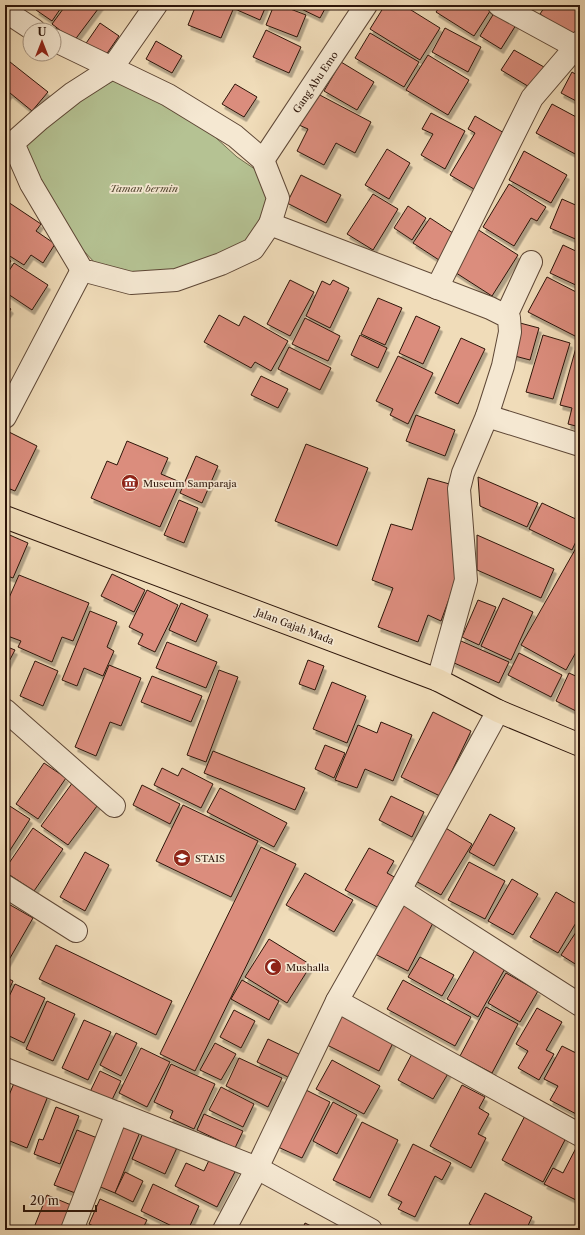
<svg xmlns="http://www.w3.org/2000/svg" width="585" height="1235" font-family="'Libre Caslon Text',serif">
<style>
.green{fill:#b5c293;stroke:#716c4e}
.building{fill:#db8d7d;stroke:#2d150a;filter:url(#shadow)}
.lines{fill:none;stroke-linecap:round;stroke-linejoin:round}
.minor-casing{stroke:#5e4736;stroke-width:24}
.major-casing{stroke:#2d150a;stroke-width:24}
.minor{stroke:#f5e8d2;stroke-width:22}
.major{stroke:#f0dcb9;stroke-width:22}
.labels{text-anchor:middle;stroke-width:3.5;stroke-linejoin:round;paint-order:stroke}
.street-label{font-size:10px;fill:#2d150a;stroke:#f5e8d2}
.park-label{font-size:10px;font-style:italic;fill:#564933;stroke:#f5e8d2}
.poi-label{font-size:10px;fill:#2d150a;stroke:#f5e8d2;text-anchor:start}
</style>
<defs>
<filter id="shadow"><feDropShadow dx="2.5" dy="4.5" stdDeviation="0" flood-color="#0004"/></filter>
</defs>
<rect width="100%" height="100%" fill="#f0dcb9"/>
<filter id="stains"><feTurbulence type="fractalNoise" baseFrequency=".005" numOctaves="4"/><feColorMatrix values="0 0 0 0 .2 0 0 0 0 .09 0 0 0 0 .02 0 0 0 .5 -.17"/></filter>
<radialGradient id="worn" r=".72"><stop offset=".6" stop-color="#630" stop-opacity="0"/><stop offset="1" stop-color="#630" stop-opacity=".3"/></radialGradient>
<!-- green -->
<path class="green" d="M118,78l75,39 44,40 28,19 3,23 -7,23 -17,22 -61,27 -60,3 -26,-9 -16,-17 -21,-31 -37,-71 55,-45z"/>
<!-- building -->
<g class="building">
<path d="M40,5h23l-11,16 -16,-11z"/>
<path d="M66,5h35l-27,36 -22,-17z"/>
<path d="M196,5h39l-14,33 -33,-13z"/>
<path d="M237,5h25l4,1 -6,14 -25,-11z"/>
<path d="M274,5h6l26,10 -9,22 -31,-12z"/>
<path d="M293,5h34l-7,13z"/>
<path d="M385,5h18l37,23 -20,32 -50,-31z"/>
<path d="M441,5h53l-20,31 -38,-24z"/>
<path d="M499,5l22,12 -20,32 -21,-13z"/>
<path d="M546,5h34v32l-2,3 -38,-26z"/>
<path d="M100,23l19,13 -20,29 -19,-13z"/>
<path d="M445,28l36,19 -13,25 -36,-20z"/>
<path d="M266,30l35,17 -12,26 -36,-16z"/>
<path d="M370,33l49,29 -15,25 -49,-29z"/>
<path d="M156,41l26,15 -10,17 -26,-14z"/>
<path d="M514,50l30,17 -13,21 -30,-18z"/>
<path d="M428,55l41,25 -21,35 -42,-25z"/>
<path d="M5,58l43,34 -16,19 -22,-18 -5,6z"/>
<path d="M341,62l33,20 -17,28 -33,-19z"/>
<path d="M572,72l8,5v26l-19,-10z"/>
<path d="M235,84l22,13 -13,20 -22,-13z"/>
<path d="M316,93l55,29 -16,31 -19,-10 -12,22 -27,-14 11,-22 -9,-4z"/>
<path d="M552,104l28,15v30l-3,6 -41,-22z"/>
<path d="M431,113l34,18 -20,38 -24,-14 12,-21 -11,-5z"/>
<path d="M475,116l36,21 -32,55 -29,-17 25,-42 -7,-4z"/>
<path d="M387,149l23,14 -21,36 -24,-14z"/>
<path d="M524,151l43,24 -16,28 -42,-23z"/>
<path d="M301,175l40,20 -15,28 -39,-20z"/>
<path d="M509,184l37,23 -9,14 -6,-3 -17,28 -31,-19z"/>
<path d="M373,194l25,15 -25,41 -26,-16z"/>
<path d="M562,199l18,8v34l-30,-13z"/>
<path d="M5,200l36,24 -5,7 19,13 -12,19 -12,-8 -7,10 -19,-12z"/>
<path d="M408,206l18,12 -14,22 -18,-12z"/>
<path d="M430,218l26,17 -17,25 -26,-17z"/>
<path d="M469,224l49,31 -26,41 -42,-27z"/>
<path d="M563,245l17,8v34l-30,-14z"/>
<path d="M5,257l6,4 -6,10z"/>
<path d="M14,263l34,22 -16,25 -27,-18v-15z"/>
<path d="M547,277l33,17v32l-5,10 -47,-24z"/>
<path d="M290,280l24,12 -24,44 -23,-12z"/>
<path d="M333,280l16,8 -19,40 -24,-12 16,-35 8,4z"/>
<path d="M378,298l24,10 -17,37 -24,-11z"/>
<path d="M5,304l6,5 -6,8z"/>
<path d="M219,315l20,11 5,-10 44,25 -17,30 -16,-9 -4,6 -47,-26z"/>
<path d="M416,316l24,11 -17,37 -24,-11z"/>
<path d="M305,318l35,18 -12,25 -36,-17z"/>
<path d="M520,323l19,5 -9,32 -19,-5z"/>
<path d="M360,335l27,13 -9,20 -27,-13z"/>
<path d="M543,335l27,8 -17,56 -27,-7z"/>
<path d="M461,338l24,11 -27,55 -23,-11z"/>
<path d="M577,344l3,1v82l-12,-3 4,-16 -12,-3z"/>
<path d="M289,347l42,21 -11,22 -42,-21z"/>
<path d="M398,356l35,17 -25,51 -18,-9 3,-6 -17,-8z"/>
<path d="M261,376l27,13 -10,19 -27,-13z"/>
<path d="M416,415l39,15 -10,26 -39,-15z"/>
<path d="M9,432l28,14 -22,45 -10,-4v-47z"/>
<path d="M127,441l41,17 -7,16 19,8 -20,45 -69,-29 16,-37 10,4z"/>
<path d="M306,444l62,24 -31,78 -62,-25z"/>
<path d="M196,456l22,10 -16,37 -22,-10z"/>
<path d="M478,477l60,26 -11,24 -47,-21z"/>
<path d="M428,478l25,7 4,92 -16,44 -13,-6 -10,27 -40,-15 15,-39 -21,-8 19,-56 21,6z"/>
<path d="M179,500l19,8 -14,35 -20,-8z"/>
<path d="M542,503l38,18v12l-8,17 -43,-21z"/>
<path d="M5,533l23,10 -15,35 -8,-3z"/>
<path d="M477,535l77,34 -13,29 -64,-28z"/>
<path d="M580,541v104l-14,25 -45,-25z"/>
<path d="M112,574l33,16 -11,22 -33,-16z"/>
<path d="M19,575l70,28 -16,38 -11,-4 -10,25 -34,-15 3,-6 -16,-6v-19l2,-4 -2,-1v-4z"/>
<path d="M147,590l31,15 -23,47 -17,-8 5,-10 -14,-7z"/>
<path d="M503,598l30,14 -22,48 -30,-14z"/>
<path d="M478,600l18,7 -17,38 -17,-8z"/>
<path d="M181,603l27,12 -12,27 -27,-12z"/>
<path d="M90,611l27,11 -10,25 7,4 -11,25 -19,-8 -7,18 -15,-6z"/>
<path d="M461,641l48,21 -10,21 -47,-21z"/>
<path d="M167,642l50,20 -11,26 -50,-20z"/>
<path d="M5,646l10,4 -10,19z"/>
<path d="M519,653l43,22 -11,22 -43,-22z"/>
<path d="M308,660l16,6 -9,24 -16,-6z"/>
<path d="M35,661l23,10 -15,35 -23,-10z"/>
<path d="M109,665l32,13 -20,48 -11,-4 -14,34 -21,-9z"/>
<path d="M219,670l19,7 -32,85 -19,-7z"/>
<path d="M569,673l11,5v35l-24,-12z"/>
<path d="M152,676l50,20 -11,26 -50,-20z"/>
<path d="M332,682l34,14 -19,47 -34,-14z"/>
<path d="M433,712l38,19 -31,65 -39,-19z"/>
<path d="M381,722l31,13 -19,46 -28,-12 -8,19 -22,-8 23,-55 19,8z"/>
<path d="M325,745l20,8 -11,25 -19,-9z"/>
<path d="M213,751l92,37 -10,22 -91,-37z"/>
<path d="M44,763l22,15 -28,41 -22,-15z"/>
<path d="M162,768l16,8 4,-8 31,16 -12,24 -47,-23z"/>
<path d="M73,782l27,20 -32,43 -27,-19z"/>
<path d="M142,785l38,19 -10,20 -37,-19z"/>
<path d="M220,788l67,35 -13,24 -67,-35z"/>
<path d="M391,796l33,16 -12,25 -33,-17z"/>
<path d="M5,803l25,16 -25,39z"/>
<path d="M183,805l75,36 -27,56 -75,-36z"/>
<path d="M490,814l25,14 -21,38 -25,-14z"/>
<path d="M444,827l28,17 -31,51 -29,-16z"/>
<path d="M33,828l30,21 -29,42 -29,-19v-3z"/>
<path d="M261,847l35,17 -101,207 -35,-17z"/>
<path d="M369,848l25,13 -7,12 11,6 -17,30 -36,-19z"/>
<path d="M85,852l24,13 -24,46 -25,-14z"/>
<path d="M469,862l36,19 -20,38 -37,-19z"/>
<path d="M305,873l48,27 -19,32 -48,-27z"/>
<path d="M512,879l26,15 -25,41 -25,-14z"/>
<path d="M556,892l24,14v10l-22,37 -28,-16z"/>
<path d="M5,902l28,16 -27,47h-1z"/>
<path d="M401,904l33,17 -26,50 -33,-17z"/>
<path d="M580,926v41l-19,-12z"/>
<path d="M269,939l42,26 -24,38 -42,-26z"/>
<path d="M56,945l116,56 -16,34 -117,-56z"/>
<path d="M476,948l31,17 -29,52 -31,-18z"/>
<path d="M420,957l34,18 -12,21 -34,-19z"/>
<path d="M506,973l32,18 -18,31 -32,-19z"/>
<path d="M5,977l8,4 -8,17z"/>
<path d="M242,980l37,21 -10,19 -38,-21z"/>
<path d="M403,980l68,37 -16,29 -68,-37z"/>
<path d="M15,984l30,14 -21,45 -19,-9v-29z"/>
<path d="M47,1001l28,13 -22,47 -27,-12z"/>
<path d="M486,1007l32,17 -26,49 -32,-17z"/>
<path d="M537,1008l25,14 -16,28 8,4 -15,26 -21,-12 10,-17 -12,-7z"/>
<path d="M345,1009l52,26 -18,36 -52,-26z"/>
<path d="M234,1010l21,11 -14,27 -21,-11z"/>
<path d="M84,1020l27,12 -23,48 -26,-12z"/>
<path d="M116,1033l21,10 -16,33 -21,-11z"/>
<path d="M268,1039l33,16 -11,23 -33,-16z"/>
<path d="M215,1043l21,11 -15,26 -21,-10z"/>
<path d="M562,1046l18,9v56l-2,4 -28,-15 8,-14 -14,-7z"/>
<path d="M141,1048l29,14 -23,45 -28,-14z"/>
<path d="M413,1052l36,20 -16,27 -35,-19z"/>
<path d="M239,1058l43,20 -14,29 -42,-21z"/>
<path d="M332,1060l48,26 -16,28 -48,-25z"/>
<path d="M171,1064l44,20 -21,45 -24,-11 3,-7 -19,-9z"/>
<path d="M100,1071l21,10 -11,23 -21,-10z"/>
<path d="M14,1083l34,13 -21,52 -22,-9v-34z"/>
<path d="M462,1085l23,12 -6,11 10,6 -11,20 8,4 -15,30 -41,-22z"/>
<path d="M221,1087l33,17 -11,23 -34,-17z"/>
<path d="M306,1090l24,12 -28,56 -24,-11z"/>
<path d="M333,1102l24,13 -20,39 -24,-13z"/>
<path d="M56,1107l23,9 -19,48 -26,-10 5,-15 4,1z"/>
<path d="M528,1110l38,28 -23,44 -41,-22z"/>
<path d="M204,1114l39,17 -8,17 -38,-18z"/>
<path d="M116,1122l24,10 -25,61 -24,-10z"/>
<path d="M362,1122l36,18 -28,58 -37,-18z"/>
<path d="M146,1126l34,15 -15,33 -33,-15z"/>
<path d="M77,1130l23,9 -22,55 -24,-9z"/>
<path d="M413,1144l38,19 -9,17 -7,-4 -20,41 -17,-8 4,-7 -14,-7z"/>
<path d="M576,1148l4,2v52l-36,-18 9,-16 10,5z"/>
<path d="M211,1156l26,12 -20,39 -42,-21 11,-23 18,8z"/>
<path d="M125,1172l18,9 -10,21 -18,-9z"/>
<path d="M153,1184l46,22 -11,24h-8l-39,-19z"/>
<path d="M485,1193l47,24 -6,13h-45l-12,-6z"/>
<path d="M47,1195l29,12 -9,23h-34z"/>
<path d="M100,1199l47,21 -5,10h-40l-13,-6z"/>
<path d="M305,1223l14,7h-17z"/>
<path d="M160,1225l10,5h-12z"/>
<path d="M534,1226l8,4h-10z"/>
</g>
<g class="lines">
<defs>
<g id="minor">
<path d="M499,5l77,42"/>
<path d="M5,11l29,19"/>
<path d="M54,40l58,28 44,-63"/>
<path d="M112,68l56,27 67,41 28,24 15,38 -8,26 -17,25 -32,15 -45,16 -45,3 -49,-13 -51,-86 -18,-41 27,-24 33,-26z"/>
<path d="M263,160l103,-155"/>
<path d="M270,224l220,84 16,8 3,2 1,14 -7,34 -16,50 -24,57 -4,16 7,91 -28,100"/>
<path d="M437,288l95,-190 48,-56"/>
<path d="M506,316l25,-54"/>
<path d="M487,416l93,29"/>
<path d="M5,417l77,-147"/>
<path d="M5,710l109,96"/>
<path d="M5,886l71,45"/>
<path d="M400,890l180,115"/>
<path d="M337,1001l243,134"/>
<path d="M5,1069l252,99 114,62"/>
<path d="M72,1230l45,-117"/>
<path d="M224,1230l33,-62 80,-167 63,-111 98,-179"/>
</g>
<path id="major" d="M5,517l433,163 60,31 82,34"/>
</defs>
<!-- minor casing -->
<use href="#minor" class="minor-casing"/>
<!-- major casing -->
<use href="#major" class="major-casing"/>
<!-- minor -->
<use href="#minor" class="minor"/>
<!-- major -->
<use href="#major" class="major"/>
</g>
<!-- icons -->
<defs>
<symbol id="museum-disc" viewBox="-11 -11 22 22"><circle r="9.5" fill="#8f2418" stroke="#f5e8d2"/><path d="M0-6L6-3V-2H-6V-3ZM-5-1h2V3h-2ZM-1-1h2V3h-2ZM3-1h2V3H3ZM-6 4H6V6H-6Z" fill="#fff"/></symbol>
<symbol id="university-disc" viewBox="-11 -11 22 22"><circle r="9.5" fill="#8f2418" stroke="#f5e8d2"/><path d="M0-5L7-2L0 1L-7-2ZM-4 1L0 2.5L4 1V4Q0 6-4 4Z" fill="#fff"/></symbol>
<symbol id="mosque-disc" viewBox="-11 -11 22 22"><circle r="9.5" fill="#8f2418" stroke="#f5e8d2"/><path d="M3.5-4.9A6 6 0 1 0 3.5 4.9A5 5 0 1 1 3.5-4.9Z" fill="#fff"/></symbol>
</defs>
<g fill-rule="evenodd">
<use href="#museum-disc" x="120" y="473" width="20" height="20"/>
<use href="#university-disc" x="172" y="848" width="20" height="20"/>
<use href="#mosque-disc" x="263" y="957" width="20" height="20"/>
</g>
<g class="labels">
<!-- street labels -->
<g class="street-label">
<text transform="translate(315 82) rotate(-56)" y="4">Gang Abu Emo</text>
<text transform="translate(295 626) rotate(21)" y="4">Jalan Gajah Mada</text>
</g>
<!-- park labels -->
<g class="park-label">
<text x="144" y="192">Taman bermin</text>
</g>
<!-- poi labels -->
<g class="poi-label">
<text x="143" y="487">Museum Samparaja</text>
<text x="195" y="862">STAIS</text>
<text x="286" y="971">Mushalla</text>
</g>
</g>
<!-- margin -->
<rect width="585" height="1235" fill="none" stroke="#f0dcb9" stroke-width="20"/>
<rect x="6" y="6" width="573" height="1223" fill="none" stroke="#2d150a" stroke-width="2"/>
<rect x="10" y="10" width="565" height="1215" fill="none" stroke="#2d150a"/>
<!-- north arrow -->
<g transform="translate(42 42)"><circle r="19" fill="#f5e8d2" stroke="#a59482"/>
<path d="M0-3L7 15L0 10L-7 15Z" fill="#8f2418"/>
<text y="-6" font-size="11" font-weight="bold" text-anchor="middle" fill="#2d150a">U</text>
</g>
<!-- scale -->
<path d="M24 1205v6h72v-6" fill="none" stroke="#2d150a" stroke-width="2"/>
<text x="30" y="1205" font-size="12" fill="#2d150a" stroke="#f5e8d2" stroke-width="3" paint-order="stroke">20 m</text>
<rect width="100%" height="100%" filter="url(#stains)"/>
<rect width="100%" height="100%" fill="url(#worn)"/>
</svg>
